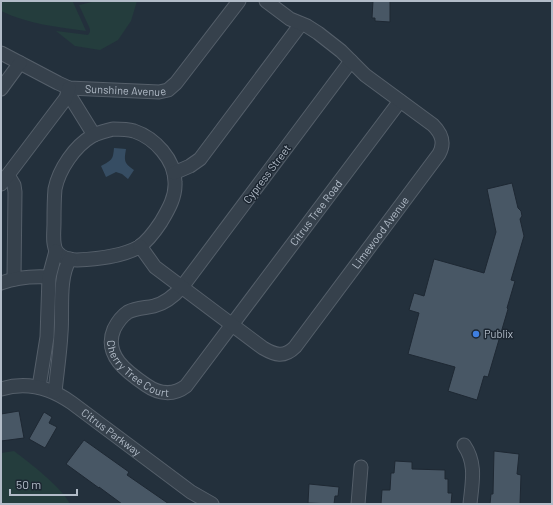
<svg xmlns="http://www.w3.org/2000/svg" width="553" height="505" font-family="Barlow,sans-serif">
<style>
.green{fill:#243d3d}
.water{fill:#364d63}
.building{fill:#485765;stroke:#1e2833}
.lines{fill:none;stroke-linecap:round;stroke-linejoin:round}
.minor-casing{stroke:#555f6a;stroke-width:15}
.minor{stroke:#36414c;stroke-width:13}
.shop-dot{fill:#3f7fe0;stroke:#1c2631;stroke-width:1.5}
.labels{text-anchor:middle;stroke-width:3;stroke-linejoin:round;paint-order:stroke}
.street-label{font-size:11px;fill:#b2bcc8;stroke:#1c2631}
.poi-label{font-size:11px;fill:#b2bcc8;stroke:#1c2631;text-anchor:start}
</style>
<rect width="100%" height="100%" fill="#23303c"/>
<!-- green -->
<g class="green">
<path d="M1,1h75l-3,1 13,29c-29,-4 -58,-7 -85,-20z"/>
<path d="M96,1h41l-6,20 -13,19 -18,10 -25,-4 -19,-15 32,4 2,-3v-3l-11,-24z"/>
<path d="M14,451c16,12 47,36 56,53h-69v-51z"/>
</g>
<!-- water -->
<path class="water" d="M114,148l12,1c-2,12 -2,14 8,21l-6,9 -6,-5 -6,-2 -10,5 -5,-11c11,-6 12,-6 13,-18z"/>
<!-- building -->
<g class="building">
<path d="M373,1h17v21l-15,-1v-3h-3z"/>
<path d="M512,183l6,25 3,3 1,5 -2,3 4,17 -13,44 4,1 -8,27 1,1 -20,68 -4,-1 -7,24 -29,-9 7,-24 -47,-13 11,-41 -10,-3 5,-17 10,3 10,-37 50,14 12,-41 -9,-43z"/>
<path d="M19,411l5,27 -23,3v-27z"/>
<path d="M44,412l8,5 -3,6 8,4 -12,21 -16,-9z"/>
<path d="M84,440l45,32 -2,3 42,29h-47l-23,-17v1l-33,-24z"/>
<path d="M494,451l25,3 -2,20 4,1 -1,29h-30l1,-10h2z"/>
<path d="M395,461l17,1v7l33,1v9h3v14h4l-1,11h-70l1,-14h8l1,-17h3z"/>
<path d="M309,484l30,3 -1,9h-3l-1,8 -26,-1z"/>
</g>
<g class="lines">
<defs>
<g id="minor">
<path id="s1" d="M1,53l57,30 11,5 90,4 9,-2 8,-7 63,-82"/>
<path id="s2" d="M351,61l-169,226c-8,9 -16,16 -28,19 -9,2 -18,2 -26,6 -6,4 -11,11 -14,17 -11,26 13,43 32,56 13,9 27,11 40,1l214,-285"/>
<path d="M1,89l19,-26"/>
<path d="M68,93l26,42"/>
<path d="M113,129c7,0 14,0 21,2 21,7 41,29 41,51 1,15 -7,28 -14,40 -6,9 -13,19 -22,25 -18,10 -42,12 -62,13 -7,0 -15,-2 -20,-8 -5,-7 -3,-20 -3,-29 0,-11 0,-23 1,-34 4,-20 20,-43 37,-53 7,-4 14,-5 21,-7z"/>
<path d="M174,173l16,-7 10,-7 101,-135"/>
<path d="M8,175l6,10 1,7 -1,87"/>
<path d="M1,184l65,-86 3,-10"/>
<path id="s3" d="M140,246l15,21 108,81c12,7 21,10 32,-1l144,-193c6,-11 3,-20 -6,-29l-68,-50 -24,-24 -23,-18 -11,-7 -17,-7 -24,-18"/>
<path d="M1,283c16,-6 31,-7 48,-6"/>
<path d="M39,387l8,-50 2,-60 7,-26"/>
<path id="s4" d="M1,389c26,-8 50,-1 71,14l119,89 21,12"/>
<path d="M55,392c2,-20 5,-39 6,-59 2,-22 -3,-55 9,-74"/>
<path d="M464,445c13,19 8,38 6,59"/>
<path d="M358,504l3,-37"/>
</g>
</defs>
<!-- minor casing -->
<use href="#minor" class="minor-casing"/>
<!-- minor -->
<use href="#minor" class="minor"/>
</g>
<!-- markers -->
<circle class="shop-dot" cx="476" cy="334" r="4"/>
<g class="labels">
<!-- street labels -->
<g class="street-label">
<text dy="4" stroke="none"><textPath href="#s1" startOffset="133">Sunshine Avenue</textPath></text>
<text transform="translate(267 174) rotate(-53)" y="4">Cypress Street</text>
<text dy="4" stroke="none"><textPath href="#s2" startOffset="696">Citrus Tree Road</textPath></text>
<text dy="4" stroke="none"><textPath href="#s3" startOffset="339">Limewood Avenue</textPath></text>
<text dy="4" stroke="none"><textPath href="#s2" startOffset="419">Cherry Tree Court</textPath></text>
<text dy="4" stroke="none"><textPath href="#s4" startOffset="124">Citrus Parkway</textPath></text>
</g>
<!-- poi labels -->
<g class="poi-label">
<text x="484" y="338">Publix</text>
</g>
</g>
<!-- border -->
<rect width="553" height="505" fill="none" stroke="#b2bcc8" stroke-width="4"/>
<!-- scale -->
<path d="M10 489v6h67v-6" fill="none" stroke="#b2bcc8" stroke-width="2"/>
<text x="16" y="489" font-size="12" fill="#b2bcc8" stroke="#1c2631" stroke-width="3" paint-order="stroke">50 m</text>
</svg>
